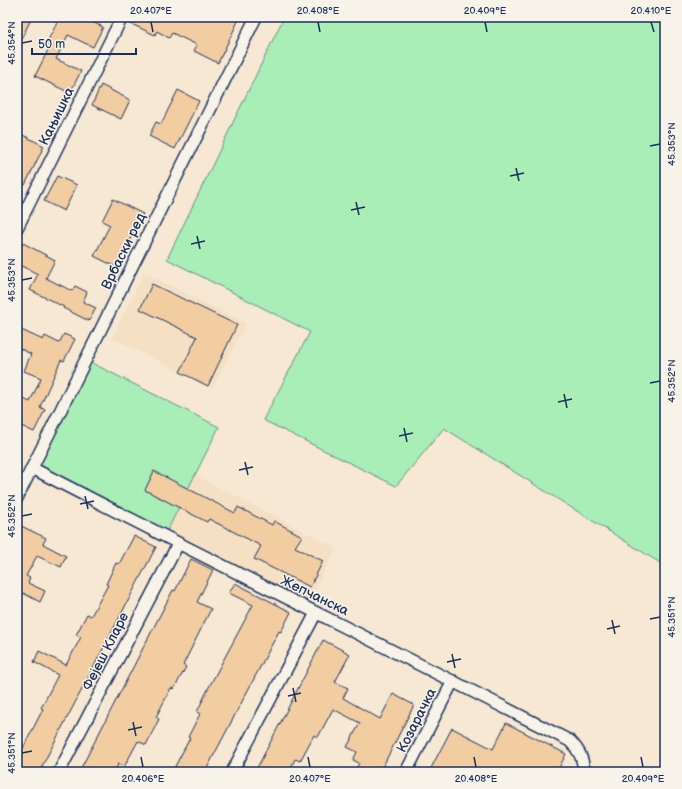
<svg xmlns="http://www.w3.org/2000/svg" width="682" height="789" font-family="'Balsamiq Sans',sans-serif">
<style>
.built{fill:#f5e0c4}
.green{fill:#a9edb7;stroke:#628e8a}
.building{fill:#f2cda2;stroke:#1b2f5e}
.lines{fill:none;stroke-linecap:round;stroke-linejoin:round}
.street-casing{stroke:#1b2f5e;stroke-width:14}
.street{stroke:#f7f3e8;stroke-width:11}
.ticks{fill:none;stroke:#1b2f5e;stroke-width:1.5}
.labels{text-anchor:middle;stroke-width:3;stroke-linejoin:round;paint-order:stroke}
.street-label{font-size:14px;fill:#1b2f5e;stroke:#f7f3e8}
.neatline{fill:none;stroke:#1b2f5e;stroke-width:1.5}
.ticks-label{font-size:10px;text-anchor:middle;fill:#1b2f5e}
</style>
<rect width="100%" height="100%" fill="#f6e8d3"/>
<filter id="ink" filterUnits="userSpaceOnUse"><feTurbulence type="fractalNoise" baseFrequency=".025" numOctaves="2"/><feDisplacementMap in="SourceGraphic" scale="8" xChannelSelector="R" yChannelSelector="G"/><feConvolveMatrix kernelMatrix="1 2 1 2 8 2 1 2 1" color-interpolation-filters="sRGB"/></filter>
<g filter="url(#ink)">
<!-- built -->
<g class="built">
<path d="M144,273l102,50 -33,65 -101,-50z"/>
<path d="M195,475l141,73 -30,58 -140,-73z"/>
</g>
<!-- green -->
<g class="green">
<path d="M284,17h367l14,9v540l-221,-138 -48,58 -133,-66 47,-88 -143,-73z"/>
<path d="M90,362l129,65 -53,106 -129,-65z"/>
</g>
<!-- building -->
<g class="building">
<path d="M17,17h15l-15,31z"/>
<path d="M60,17h22l21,10 -10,20 -25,-12 -12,24 25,12 -11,22 -35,-17 15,-30 -4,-2z"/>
<path d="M129,17h111l-22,46 -24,-12 3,-6 -25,-12 -3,5 -12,-7 -2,4 -28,-13z"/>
<path d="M101,85l29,15 -9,19 -29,-14z"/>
<path d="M178,90l21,11 -24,48 -26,-13 7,-14 5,2z"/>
<path d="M17,132l27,14 -19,39 -8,-4z"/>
<path d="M57,176l20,9 -13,26 -20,-10z"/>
<path d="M113,199l30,15 -27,53 -22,-11 16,-31 -8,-4z"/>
<path d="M23,243l32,17 -9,18 26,13 3,-5 12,6 -4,10 13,6 -7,13 -26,-13 1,-1 -34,-17 8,-16 -21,-10v-9z"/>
<path d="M152,284l85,41 -29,61 -28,-14 17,-35 -57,-28z"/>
<path d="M17,328l26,12 2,-4 14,7 5,-9 11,5 -11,22 -3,-1 -21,47 5,3 -11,22 -17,-8v-28l13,6 11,-24 -17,-7 7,-17 -14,-7z"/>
<path d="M154,471l81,42 3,-6 34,18 2,-4 28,15 -7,11 28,14 -13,26 -56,-28 7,-13 -52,-27 -2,3 -62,-32z"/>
<path d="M17,524l29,14 -3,6 23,12 -5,11 -24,-11 -11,20 4,2 -2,5 17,8 -5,11 -17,-9 -6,12z"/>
<path d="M134,536l22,11 -117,225h-22v-12l26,-51 -2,-1 17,-33 -24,-13 5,-11 27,14 15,-28 -5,-2 11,-21 4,2 17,-31 -2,-1 10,-21 3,1z"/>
<path d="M191,559l22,11 -16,32 14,7 -28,56 3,2 -12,22 -3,-1 -15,29 3,2 -13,26 -8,-4 -14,26 -6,-3 -3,8h-36l94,-182 2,1z"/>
<path d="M235,583l56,29 -10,20 -2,-1 -74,141h-33l18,-34 -2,-1 12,-23 -3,-2 13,-27 43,-80 -24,-12z"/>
<path d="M323,640l27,14 -15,28 13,6 -5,10 37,21 13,-25 21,11 -34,67h-26l5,-9 -6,-3 4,-8 -10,-5 13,-24 -27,-14 -15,28 -4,-2 -14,26 -5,-2 -6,13h-34z"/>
<path d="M506,723l60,31 -9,18h-128l23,-44 41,21z"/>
</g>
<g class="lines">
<defs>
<g id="street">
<path d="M17,228l105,-211"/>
<path d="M32,468c178,93 359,181 538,273 9,9 13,17 14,31"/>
<path d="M17,498l239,-481"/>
<path d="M59,772l119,-228"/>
<path d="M232,772l84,-159"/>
<path d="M406,772l47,-91"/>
</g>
</defs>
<!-- street casing -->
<use href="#street" class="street-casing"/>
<!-- street -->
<use href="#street" class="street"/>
</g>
</g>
<!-- ticks -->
<path class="ticks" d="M151,22l2,10M318,22l2,10M485,22l2,10M651,22l3,10M22,43l10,-2M650,146l10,-2M516,168l3,13M510,176l14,-3M356,202l3,13M351,210l14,-3M197,236l3,13M191,244l14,-3M22,280l10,-2M650,383l10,-2M564,394l3,14M558,402l14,-3M404,428l3,14M399,436l14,-3M245,462l3,13M239,470l14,-3M85,496l3,13M80,504l14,-3M22,516l10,-2M650,619l10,-2M612,620l3,14M607,629l13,-3M452,654l3,14M447,662l14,-3M293,688l3,14M288,696l13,-3M133,722l3,14M128,730l14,-3M22,753l10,-2M141,757l2,10M308,757l2,10M474,757l2,10M641,757l2,10"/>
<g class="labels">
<!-- street labels -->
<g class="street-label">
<text transform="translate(56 116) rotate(-64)" y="5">Кањишка</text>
<text transform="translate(123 251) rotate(-64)" y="5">Врбаски ред</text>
<text transform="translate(315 595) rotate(26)" y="5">Жепчанска</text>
<text transform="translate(105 651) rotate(-63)" y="5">Фејеш Кларе</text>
<text transform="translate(416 720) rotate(-63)" y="5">Козарачка</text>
</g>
</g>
<!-- margin -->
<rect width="682" height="789" fill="none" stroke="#f7f3e8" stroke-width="44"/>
<!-- scale -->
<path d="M32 48v6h104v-6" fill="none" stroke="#1b2f5e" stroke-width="2"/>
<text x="38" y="48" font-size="12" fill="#1b2f5e" stroke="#f7f3e8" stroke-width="3" paint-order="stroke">50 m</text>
<rect x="22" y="22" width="638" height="745" class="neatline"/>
<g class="ticks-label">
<text x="151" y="14">20.407°E</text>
<text x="318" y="14">20.408°E</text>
<text x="485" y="14">20.409°E</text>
<text x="651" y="14">20.410°E</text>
<text transform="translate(11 43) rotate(-90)" y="4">45.354°N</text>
<text transform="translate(671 144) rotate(-90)" y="4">45.353°N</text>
<text transform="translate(11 280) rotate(-90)" y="4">45.353°N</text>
<text transform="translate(671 381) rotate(-90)" y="4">45.352°N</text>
<text transform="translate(11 516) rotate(-90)" y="4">45.352°N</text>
<text transform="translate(671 617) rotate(-90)" y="4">45.351°N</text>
<text transform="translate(11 753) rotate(-90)" y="4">45.351°N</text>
<text x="143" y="782">20.406°E</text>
<text x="310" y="782">20.407°E</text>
<text x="476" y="782">20.408°E</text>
<text x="643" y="782">20.409°E</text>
</g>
</svg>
